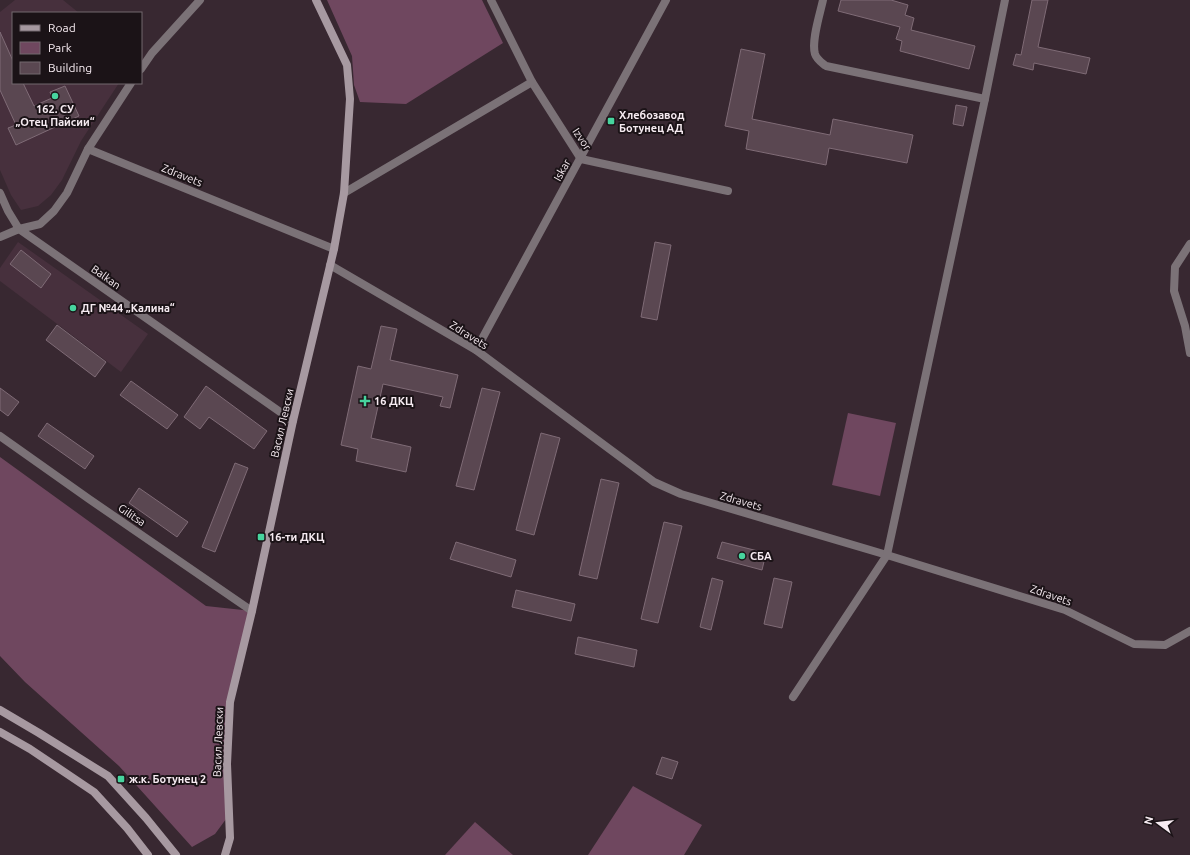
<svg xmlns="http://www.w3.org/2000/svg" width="1190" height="855" font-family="Ubuntu,sans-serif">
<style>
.built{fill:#47303d}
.green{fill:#6f475f}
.building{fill:#5a4751;stroke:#7f6b76}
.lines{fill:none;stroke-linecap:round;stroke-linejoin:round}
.street{stroke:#7b7277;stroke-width:8}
.secondary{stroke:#a799a1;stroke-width:8}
.poi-dot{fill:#47d49e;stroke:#1b1317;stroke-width:1.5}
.labels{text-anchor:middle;stroke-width:4;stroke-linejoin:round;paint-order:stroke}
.poi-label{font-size:11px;font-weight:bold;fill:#f6ebf1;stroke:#1b1317;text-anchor:start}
.street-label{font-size:11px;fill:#f6ebf1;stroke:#1b1317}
</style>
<rect width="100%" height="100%" fill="#382831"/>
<!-- built -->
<g class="built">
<path d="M15,0h48l16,13h-66v70h106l-38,58 -19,39 -11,15 -13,11 -17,4 -10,-15 -11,-25v-158z"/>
<path d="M18,242l130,92 -27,38 -121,-91v-13z"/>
</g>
<!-- green -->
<g class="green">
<path d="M327,0h155l21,43 -97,61 -46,-2 -6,-17 -2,-29z"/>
<path d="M848,413l48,10 -16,73 -48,-11z"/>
<path d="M0,457l206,149 46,5 -22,91 -1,113 -14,19 -23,13 -73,-81 -94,-84 -25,-26z"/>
<path d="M633,786l69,39 -18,30h-96z"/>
<path d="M475,822l38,33h-68z"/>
</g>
<!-- building -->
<g class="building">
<path d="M841,0h50l17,5 -3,10 9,3 -3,12 64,16 -6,23 -69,-18 2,-10 -6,-2 4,-12 -62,-16z"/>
<path d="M1032,0h16l-10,47 52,11 -4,16 -52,-11 -1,7 -20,-5 3,-11 5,1z"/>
<path d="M0,32l13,29v22h10l11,23 18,-8 -2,-6 15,-6 14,30 -63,29 -8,-17 8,-3 -16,-35z"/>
<path d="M741,49l24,5 -13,65 78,16 3,-16 80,16 -6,28 -78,-15 -3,17 -80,-16 3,-18 -24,-5z"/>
<path d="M956,105l11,2 -4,19 -10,-2z"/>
<path d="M655,242l16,3 -14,75 -16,-3z"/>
<path d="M21,250l30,24 -10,14 -31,-24z"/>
<path d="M57,325l49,37 -11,15 -49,-37z"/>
<path d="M381,326l16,3 -7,31 68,15 -8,33 -10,-2 3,-9 -60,-13 -12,54 40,9 -5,25 -50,-11 2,-12 -17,-4 17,-79 13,3z"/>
<path d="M131,381l47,34 -11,14 -47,-34z"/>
<path d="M206,386l61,45 -13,18 -45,-32 -9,12 -16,-12z"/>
<path d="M0,388l19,14 -11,14 -8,-6z"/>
<path d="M482,388l18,4 -26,98 -18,-4z"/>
<path d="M47,423l47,33 -9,13 -47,-33z"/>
<path d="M541,433l19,5 -26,97 -18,-5z"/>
<path d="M235,463l13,5 -33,84 -13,-5z"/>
<path d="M601,479l18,4 -22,96 -18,-4z"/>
<path d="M139,488l49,34 -11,15 -48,-34z"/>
<path d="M664,522l18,4 -24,97 -17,-4z"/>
<path d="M456,542l60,18 -5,17 -61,-18z"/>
<path d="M722,542l44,11 -4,17 -45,-12z"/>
<path d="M712,578l11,3 -12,49 -11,-3z"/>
<path d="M774,578l18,4 -10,46 -18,-4z"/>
<path d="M516,590l59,14 -4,17 -59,-14z"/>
<path d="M578,637l59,13 -3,17 -59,-13z"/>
<path d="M662,757l16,5 -6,17 -16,-5z"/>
</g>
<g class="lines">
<!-- street -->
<g class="street">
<path d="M491,0l41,82 49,77 147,32"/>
<path d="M823,0c-3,14 -12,41 -8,54 2,6 6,8 11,12l159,33"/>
<path d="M141,69l11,-16 48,-53"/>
<path d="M88,149l246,100"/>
<path d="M0,193l8,18 11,18 274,192"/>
<path d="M344,193l188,-111"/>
<path d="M0,237l19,-8 21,-5 14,-13 13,-18 21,-44 43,-66"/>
<path d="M1190,244l-15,23 -1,24 11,35 5,27"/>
<path d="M330,265l146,85 178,132 27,12 206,61 178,55 69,34 31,1 25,-14"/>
<path d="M476,350l190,-350"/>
<path d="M0,436l89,63 163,112"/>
<path d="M793,697l94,-142 98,-456 20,-99"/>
</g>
<!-- secondary -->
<g class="secondary">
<path d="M0,710l39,23 69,43 38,42 30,37"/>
<path d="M0,732l30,17 64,43 33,36 21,27"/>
<path d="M225,855l5,-17 -3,-74 3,-62 22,-91 41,-190 41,-172 10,-56 6,-94 -3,-34 -31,-65"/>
</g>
</g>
<!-- markers -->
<g class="poi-dot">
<circle cx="55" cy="96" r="4"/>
<rect x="607" y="117" width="8" height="8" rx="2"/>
<circle cx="73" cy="308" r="4"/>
<path d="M363 395h4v4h4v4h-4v4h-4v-4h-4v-4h4z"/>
<rect x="257" y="533" width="8" height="8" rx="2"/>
<circle cx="742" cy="556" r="4"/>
<rect x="117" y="775" width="8" height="8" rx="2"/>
</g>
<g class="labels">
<!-- poi labels -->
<g class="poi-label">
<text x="55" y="113" text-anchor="middle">162. СУ<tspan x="55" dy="13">„Отец Пайсии“</tspan></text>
<text x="619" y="119">Хлебозавод<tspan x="619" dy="13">Ботунец АД</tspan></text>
<text x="81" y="312">ДГ №44 „Калина“</text>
<text x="374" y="405">16 ДКЦ</text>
<text x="269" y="541">16-ти ДКЦ</text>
<text x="750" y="560">СБА</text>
<text x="129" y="783">ж.к. Ботунец 2</text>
</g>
<!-- street labels -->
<g class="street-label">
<text transform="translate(582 139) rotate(56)" y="4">Izvor</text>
<text transform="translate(562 170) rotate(-61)" y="4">Iskar</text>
<text transform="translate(182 175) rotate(22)" y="4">Zdravets</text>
<text transform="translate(106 277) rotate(35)" y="4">Balkan</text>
<text transform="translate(469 335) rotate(32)" y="4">Zdravets</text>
<text transform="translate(282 423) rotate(-77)" y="4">Васил Левски</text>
<text transform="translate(741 501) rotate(16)" y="4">Zdravets</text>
<text transform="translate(132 515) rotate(34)" y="4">Gilitsa</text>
<text transform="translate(1051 595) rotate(19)" y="4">Zdravets</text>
<text transform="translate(218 742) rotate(-88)" y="4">Васил Левски</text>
</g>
</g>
<!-- legend -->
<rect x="12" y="12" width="130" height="72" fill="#1b1317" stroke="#73696e"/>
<rect x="20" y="25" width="20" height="6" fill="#a799a1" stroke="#73696e"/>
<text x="48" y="32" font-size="12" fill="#f6ebf1">Road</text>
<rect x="20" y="42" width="20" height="12" fill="#6f475f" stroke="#73696e"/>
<text x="48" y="52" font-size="12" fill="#f6ebf1">Park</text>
<rect x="20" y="62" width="20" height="12" fill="#5a4751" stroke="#73696e"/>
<text x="48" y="72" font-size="12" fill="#f6ebf1">Building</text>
<!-- north arrow -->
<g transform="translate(1158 823) rotate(285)" stroke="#1b1317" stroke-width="3" paint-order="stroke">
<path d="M0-3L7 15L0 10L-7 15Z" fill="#f6ebf1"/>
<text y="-6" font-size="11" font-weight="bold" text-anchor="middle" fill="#f6ebf1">N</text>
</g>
</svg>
